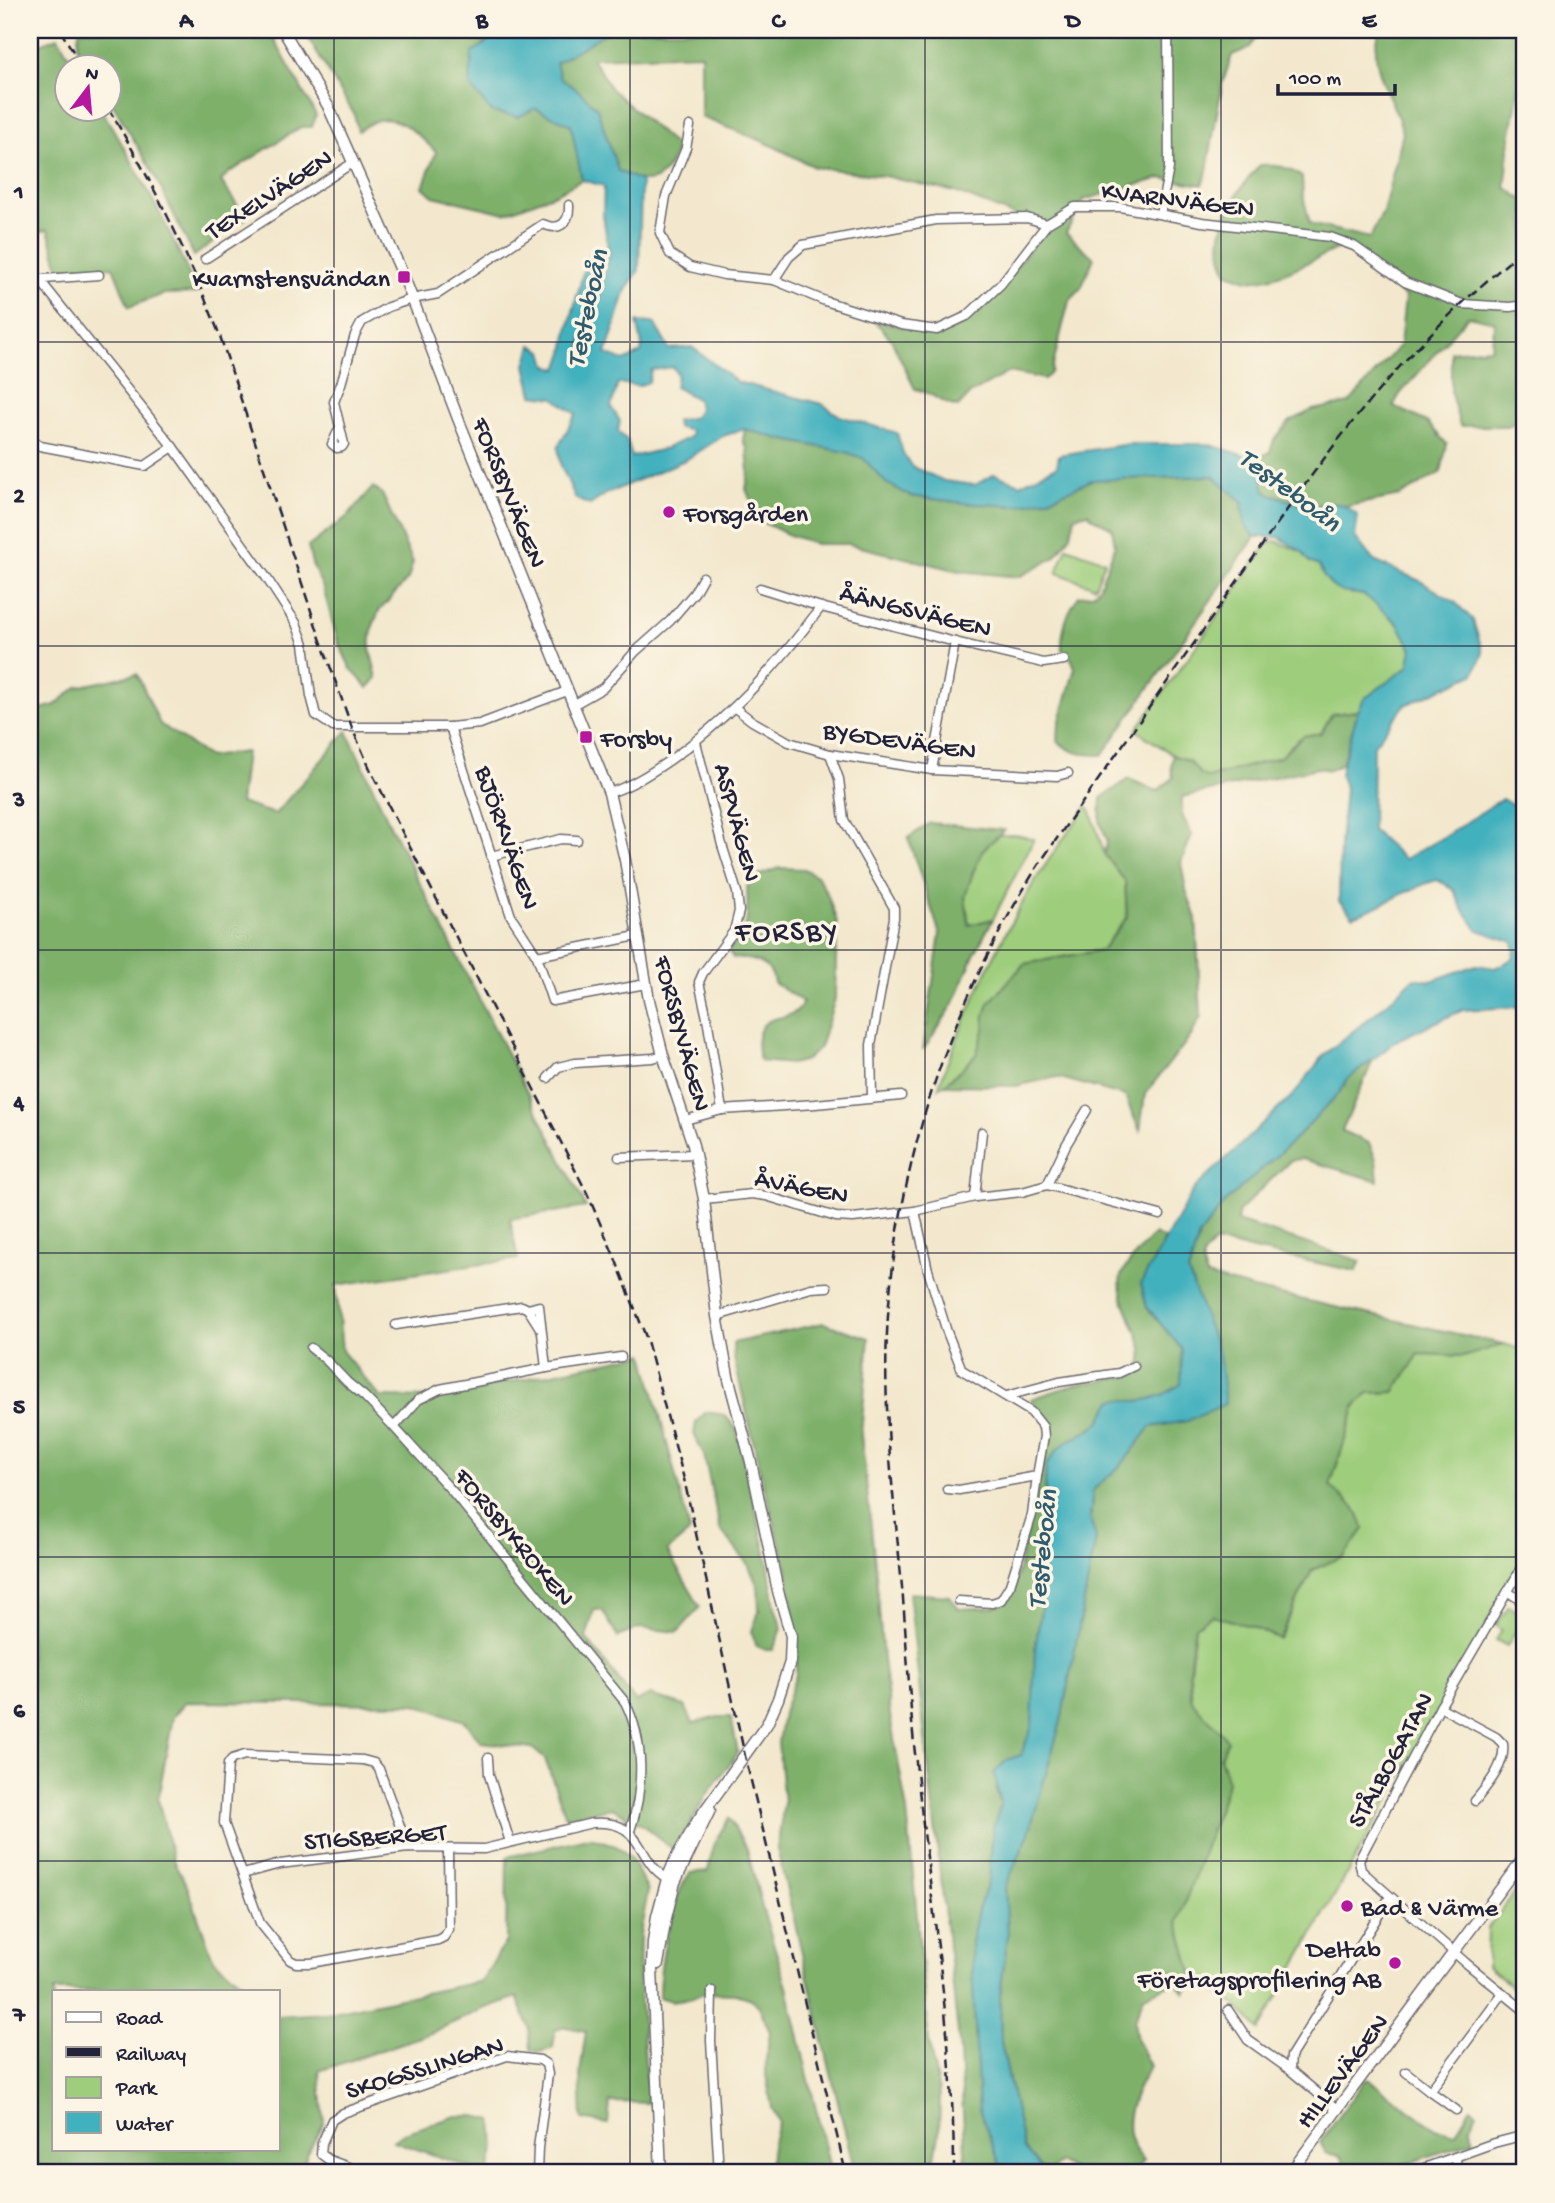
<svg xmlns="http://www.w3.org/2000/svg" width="1555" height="2203" font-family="'Gochi Hand',sans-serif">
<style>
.green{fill:#9ecd7b;stroke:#60785b;stroke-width:2}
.forest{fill:#7eb06b;stroke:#506953;stroke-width:2}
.water{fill:#42b1be;stroke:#326a7c;stroke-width:2;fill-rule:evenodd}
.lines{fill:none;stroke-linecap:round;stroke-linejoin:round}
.minor-casing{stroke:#6b676e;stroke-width:11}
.tertiary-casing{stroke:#6b676e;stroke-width:13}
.minor{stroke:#fff;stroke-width:8}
.tertiary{stroke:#fff;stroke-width:10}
.rail{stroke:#22223b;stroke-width:2.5;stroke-dasharray:10 5;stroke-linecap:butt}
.grid{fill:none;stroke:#22223b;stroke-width:2;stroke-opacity:0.55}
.poi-dot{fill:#b5179e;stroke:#fcf5e5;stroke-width:2.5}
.labels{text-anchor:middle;stroke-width:7;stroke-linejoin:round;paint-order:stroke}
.street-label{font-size:26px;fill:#22223b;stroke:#fcf5e5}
.poi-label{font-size:26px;fill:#22223b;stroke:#fcf5e5;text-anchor:start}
.water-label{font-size:28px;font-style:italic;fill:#2f5b6f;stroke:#fcf5e5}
.quarter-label{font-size:30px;letter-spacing:2px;fill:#22223b;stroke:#fcf5e5}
.neatline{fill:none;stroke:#22223b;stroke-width:2.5}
.grid-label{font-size:23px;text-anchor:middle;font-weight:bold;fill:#22223b}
</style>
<rect width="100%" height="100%" fill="#fcf5e5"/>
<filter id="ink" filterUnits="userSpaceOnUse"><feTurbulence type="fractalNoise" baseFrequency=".0143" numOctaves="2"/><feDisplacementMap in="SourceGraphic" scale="14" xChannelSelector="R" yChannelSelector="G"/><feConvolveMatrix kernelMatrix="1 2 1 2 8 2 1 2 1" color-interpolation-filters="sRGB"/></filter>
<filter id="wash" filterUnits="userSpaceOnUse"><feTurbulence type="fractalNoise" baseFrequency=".00686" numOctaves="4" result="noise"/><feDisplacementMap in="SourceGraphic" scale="28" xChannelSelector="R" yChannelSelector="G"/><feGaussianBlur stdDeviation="1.57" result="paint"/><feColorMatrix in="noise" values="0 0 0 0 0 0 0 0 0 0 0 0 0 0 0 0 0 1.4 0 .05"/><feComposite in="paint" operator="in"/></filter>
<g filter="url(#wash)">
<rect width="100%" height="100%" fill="#f3e8cd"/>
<!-- green -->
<g class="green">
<path d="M1275,541l27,11 7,10 11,4 4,11 25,16 15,2 5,3 29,26 14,25 -1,14c-16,21 -41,23 -53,48l-26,3 -11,19 -24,7 -17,17 -72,21 -8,-4 -11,-13 -13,-4 -40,-27 79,-110 52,-76z"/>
<path d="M1067,547l38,14 -10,26 -38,-14z"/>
<path d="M1087,806l4,6 14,43 20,26 2,36 -25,33 -78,14 -39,51 -1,16 -8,24 -32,30 -6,3c25,-68 54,-134 91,-197 17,-29 38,-57 58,-85z"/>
<path d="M998,835h18l18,4 -41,80 -24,6 -4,-28 8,-25 10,-22z"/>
<path d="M1503,1344l22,6v206l-266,474 -23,-25 -43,-29 -15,-54 50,-140 -8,-25 -28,-57 -2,-28 5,-46 17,-11 41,12 26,12 33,-69 32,-14 11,-48 -25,-22 26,-81 12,-12 26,-1 25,-38 48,2z"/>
<path d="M1509,1606l16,11 -18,29 -11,-6 6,-10 -6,-4z"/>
<path d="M1525,1879v118l-38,-31 1,-38z"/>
</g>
<!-- forest -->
<g class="forest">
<path d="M84,30h185l47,85 -4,12h-11l-72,46 -8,8 25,37 -52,38 -39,-80 -46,-78 -1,-32h-19l-12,-20 2,-15z"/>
<path d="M303,30h202l-22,14 35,73 17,-9 36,17 11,55 -27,14 -50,19 -72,-17 -10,-9 13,-35c-15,-15 -35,-37 -58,-32 -7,2 -14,7 -20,11l-4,-17z"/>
<path d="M610,30h651l-12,18 -17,7 -10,30 -16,91 -4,9 -41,-7 -78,22 -17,33 28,25 -13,30 -12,13 -18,72 -7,6 -35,-7 -39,22 -12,13c-15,-2 -26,-15 -43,-18l-24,-50 -17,-19c22,5 46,14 70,11 32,-3 82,-77 102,-103l-91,-36 -71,-16 -70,-9 -47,-24 -66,-26v-63l-109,4 19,31 66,58c-5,17 -16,39 -38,33 -7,-2 -15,-6 -21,-9l-21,-63 -18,-17 -19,-13 -4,-15z"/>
<path d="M1380,30h145c0,35 -8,68 -14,103 -3,18 -3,36 -6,54l20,14v215l-16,10h-49l-9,-33v-41l40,-4 4,-26 -27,-6 -68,78 -7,12 34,16 20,22 -6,28 -41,24 -52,10 -21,-4 -17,6 -45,-16 -8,-33 13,-7 4,-12 15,-18 23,-12 37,-7 51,-58 5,-48 -46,-41 -21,-8c-21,10 -68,36 -90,32 -7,-2 -14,-5 -21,-7 -19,-40 6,-78 33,-108 17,-1 28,2 42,12l1,18 7,29 60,14 13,-26 20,-79c-7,-28 -26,-53 -27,-81 -1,-7 2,-15 4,-22z"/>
<path d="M58,37l17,29h-9v42l35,1c36,59 69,119 96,184l-33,1 -35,13 -16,-40 -53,4 -12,-41 -18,4v-186z"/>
<path d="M745,429l35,10 66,13 17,6 47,38 53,7 52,3 36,-8 41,-18 121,-4 29,26 3,23 10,12 -153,218c-19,0 -31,-1 -44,-14l1,-17 16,-56 -4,-10 -9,-8c-1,-18 5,-39 17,-54l13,-2 7,-6 16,-42 -3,-18 -21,-11 -2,-4 -14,3 -4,19 -16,22 -36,20 -60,-6 -111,-27h-32l-29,-10 -25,-12 -7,-11 -9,-22 3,-16 -2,-25 -4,-8z"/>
<path d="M373,487l9,7 31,68 -5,17 -29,32 -7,17 -2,21 7,29 -9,10 -17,-19 -13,-27 -15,-54 -11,-24 -4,-17 40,-31z"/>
<path d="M137,674l23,50 49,33 37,-5 -6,51 35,11 72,-83 45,98 194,378 -76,12 8,40 -182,26 6,66 38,46 53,1 211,-44 46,178 -23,19 33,56 -22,25 -39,-4 -21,9 -16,-27h-8l-8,28 50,64 14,-7 35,11 8,17 25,-6h13l7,36 -30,40 -33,58 -31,-25 -32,-18 -46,9 -21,-58 -13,-11 -51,-6 -17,-21 -49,-17 -230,-2 -12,15 -15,82 15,61 14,26 26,73 30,24 8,8h-197v158h224v-133l51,-3 153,-32 24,-40 1,-84 84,-20 25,9 14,11 18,34 -8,43 -1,44 9,125 -38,-1 -2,22 -26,-5 -2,-47 6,-41 -20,-4 -11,3 -2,18 -12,4 -10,-2 -2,-23 -12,-30 -34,12 -57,26 -107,36 5,52 -16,29 -8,21h-270v-1461l25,-7 22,-18z"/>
<path d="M1358,711l-16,53 -12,6 -13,-2 -135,29v18l10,20 -11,27 5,28 10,28 5,98 -10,20 -46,58 -5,37 -15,-35 -68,-19 -41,9 -72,-1 32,-30 8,-24 1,-16 4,-12 35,-39 78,-14 25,-33 -2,-36 -20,-26 2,-15 -7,-18 1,-24 28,-19 28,12 16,-13 -2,-11 2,-12 16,6 11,13 8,4 72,-21 23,-21 18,-3 11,-19z"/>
<path d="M930,823l74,7 -21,20 -10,22 -8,25 4,28 24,-6 -19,36 -21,50 -30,45 17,-116 -32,-96z"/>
<path d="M780,868l24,1 14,8 10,19 9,26 -2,77 -15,48 -14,13 -15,4 -31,-3c-3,-9 -4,-18 -1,-28 7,-23 34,-8 44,-31l-29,-19c-2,-21 -23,-25 -41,-25l-4,-7c6,-9 17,-22 18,-33 3,-40 -11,-36 33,-50z"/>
<path d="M1373,1060l-31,71 27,12 7,16 2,22 -76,-22 -11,1 -52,51 -2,10 124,40 -5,10 -141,-29c-13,13 -16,16 -8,34l47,13 249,55 -36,12 -48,-2 -25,38 -26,1 -12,12 -26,81 25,22 9,21 -20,27 -32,14 -33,69 -26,-12 -41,-12 -17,11c-3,18 -9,56 -3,73 3,9 29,31 36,42l-8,16 8,25 -50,140 15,54 -8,17 -10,-11 -31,14 -10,25 3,20 13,25c-17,28 -36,67 -6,94l-11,13h-55l-17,-10 -11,8 -10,-4 -16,-18 -23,-108 -1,-46 8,-62 -3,-46 23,-51 33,-115 35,-183 -6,-20 3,-28 29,-26 29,-37 36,-6 7,-134 -6,-15 11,-36 26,-34 68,-61 46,-48 9,-14z"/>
<path d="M1155,1234l10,6 -24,43 6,25 35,41 -1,35c-15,10 -27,17 -47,17 -9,0 -13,-3 -22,0l-12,21 -43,28 -11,16 -4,137 -7,47 -3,76 -11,29 -14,5 -11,30 5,15 -8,23 -4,52 -11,30 -7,33 8,166 25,64h-38l-6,-121 -51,-459 41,3 9,13 34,-2 14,-5 8,-17 29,-127 8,-22 -6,-19 -13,-11 -2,-7 42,-14 58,-9c34,-23 -18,-67 -10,-100 3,-9 26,-35 34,-42z"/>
<path d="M823,1323l46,15 -8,97 15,137 7,87 8,63 16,89 22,233 11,52 -1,39 -7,38h-77l-78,-324 7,-46 -6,-60 5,-30 13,-38 2,-28 -11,-78 -24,-86 -29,-125 -1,-15z"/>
<path d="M706,1412l18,3 12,13 31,129 8,50 7,22 -9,21h-7l-11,-5 -3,-14 7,-20 -1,-24 -9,-21 -29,-37 -16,-74 -10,-21 2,-12z"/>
<path d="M729,1818l18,31 15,58 25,80 44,186h-59c-4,-19 1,-33 7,-51l-7,-14 -6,-33v-15l4,-28 -11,-26 -10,-8 -13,-4 -32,-1 -13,5 -19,3 -13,-4c0,-32 12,-99 31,-124l18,-2 6,-28z"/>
<path d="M1368,2079l68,50 19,5 16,-27 6,6 -7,13 4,15 -95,32h-31l-8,-17 -14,-3 -6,-11 44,-61z"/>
<path d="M456,2116h19l18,4 2,27 -6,23h-12l-84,-29 9,-7z"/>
</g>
<!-- water -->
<path class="water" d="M505,30h105l-54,33 4,15 19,13 18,17 21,63 23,10 -2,89 -13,20 -20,64 18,7 17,-8 1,-8 -5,-23 17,1 15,26 23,-2 45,35 85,22 18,12 57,17 6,20 8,13 33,15 31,4 19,-11 27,10 36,-18 2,-11 70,-11h78l50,15 8,33 45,16c20,-7 32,-8 48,8l-3,21 19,24 46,20 35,21 18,18 10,33 -9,21 -69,31 -32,41 -1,84 32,29 43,-24 55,-36 23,14v189l-9,5 -53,3 -64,29 -51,40 -9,14 -46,48 -68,61 -26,34 -11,36 31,82 6,50 -38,17 -36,6 -29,37 -29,26 -3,28 6,20 -35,183 -33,115 -23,51 3,46 -8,62 1,48 23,106 17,19 9,3 1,2h-48l-24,-64 -8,-166 7,-33 11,-30 4,-52 8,-23 -7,-32 13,-13 14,-5 11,-29 3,-76 7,-47 4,-137 11,-16 11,-9 24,-12 8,-7 12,-21c9,-4 13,0 22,0 19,0 32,-7 47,-17l1,-35 -35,-42 -6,-24 53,-94 102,-97 28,-37 61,-50 29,-27 17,3 45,-16 19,3 18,-9 2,-7 -2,-10 -35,-12 -16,-22 -9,-20 -16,-8c-30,8 -54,27 -84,36l-14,-15 1,-59 5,-54 -5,-14 18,-63 6,-12 44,-32 4,-18 -14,-25 -13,-12 -21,-17 -22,-3 -8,-4 -10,-11 -5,-11 -10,-4 -7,-10 -24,-15h-23l-10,-12 -3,-24 -29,-25 -121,4 -41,18 -36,8 -52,-3 -53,-7 -24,-13 -23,-25 -17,-6 -66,-13 -35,-10 -22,7 -36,23 -81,35 -16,11 -14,-6 -15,-33 -3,-19 18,-33 -22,-16 -21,-3 -7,-30 6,-20 11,6 4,14 11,4 6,-17 4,-22 19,-72 10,-7 -17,103 5,3 24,-102 -6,-41 1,-28 -22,-6 -11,-55 -36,-17 -17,9 -26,-5 -22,-25 2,-34zM673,367l4,7 -2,13 22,12 2,9 -4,9 -19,4 1,6 14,4 -1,6 -26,12 -32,8 -5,-17 -9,-8 2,-11 -9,-14 7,-24 20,3 11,-4 2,-12z"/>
</g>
<g filter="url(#ink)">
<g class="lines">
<defs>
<g id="minor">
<path d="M690,126l-4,22 -20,48 -6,37 10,21 20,13 34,8 50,5 51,21 76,24 36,5 30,-14 34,-32 46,-60 28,-17h45l82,15 128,15 24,9 51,36 57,22 48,3 15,-2"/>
<path d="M1160,214l9,-46 -1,-138"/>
<path d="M205,259l149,-97"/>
<path d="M39,279l134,168 93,130 30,46 8,21 7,52 5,19 17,12h117l30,-3 87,-33"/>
<path d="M30,280l69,-5"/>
<path d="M774,280l15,-23 14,-12 133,-25 91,-2 20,6"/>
<path d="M340,427l4,17 -2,3 -5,1 -5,-4 8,-17 -6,-25 7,-18 14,-49 7,-13 26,-15 24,-8 26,-5 105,-70c17,8 27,-2 26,-19"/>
<path d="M30,439l10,7 105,20 28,-19"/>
<path d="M760,588l61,19 134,35 88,21 21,-3"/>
<path d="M573,705l30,-17 32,-36 35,-31 24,-28 9,-16"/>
<path d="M735,708l17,13 37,21 41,12 102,16 125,6 11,-3"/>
<path d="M450,727l61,189 26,40 15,45 94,-17"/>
<path d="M696,742l26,103 15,47 2,19 -5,20 -31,42 -4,9 8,36 15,92"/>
<path d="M830,754l9,25 5,41 50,88v10l-23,127 1,53"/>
<path d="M932,770l23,-128"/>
<path d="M609,793c22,-7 42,-20 61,-33 60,-42 108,-95 151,-153"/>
<path d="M491,856l70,-17 16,1"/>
<path d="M537,956l100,-20"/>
<path d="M548,1078l10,-11 17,-4 78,-5 10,-3"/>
<path d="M685,1120l37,-10 93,-6 86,-8"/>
<path d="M619,1157l75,-3"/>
<path d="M1047,1185l19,-40 21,-35"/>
<path d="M975,1197l7,-65"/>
<path d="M704,1199l48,-5 14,2 70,21 17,1 62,-7 60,-14 47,-5 25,-7 113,30"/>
<path d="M915,1211l13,59 19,62 15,38 69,42 12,15 1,9 -7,40 -78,14 -12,-1"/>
<path d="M717,1316l94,-28 16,-1"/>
<path d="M396,1325l126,-19 6,3"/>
<path d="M540,1328l-12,-19 11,-3 7,62"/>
<path d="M311,1348l15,12 21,22 17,14 30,31"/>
<path d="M621,1357l-75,11 -106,21 -22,11 -24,27 58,64 173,211c20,40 19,87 5,129"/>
<path d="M1007,1396l52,-14 60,-9 15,-7"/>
<path d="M1525,1562l-85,145 -81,153 2,10 3,3 102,90 59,48"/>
<path d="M1508,1592l17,11"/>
<path d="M959,1601l33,2 9,-3 9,-15 22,-70 5,-39"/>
<path d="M1440,1707l56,30 7,7c3,21 -16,42 -28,57"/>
<path d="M488,1758l1,17 21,67"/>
<path d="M408,1848l-29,-79 -5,-6 -11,-3 -118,-5 -13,4 -4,5 -4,59 36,100 30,37 6,3h15l127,-23 6,-3 5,-8 -1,-80"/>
<path d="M243,1874l37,-10 128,-16 76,1 108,-26c56,-5 42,43 81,58"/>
<path d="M712,1991l-1,50 8,132"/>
<path d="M1228,2010l20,30 42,30 48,40"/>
<path d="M1290,2070l1,-14 99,-159"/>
<path d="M1406,2072l24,19"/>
<path d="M1456,2110l-26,-19 73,-98"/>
<path d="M1456,2157l1,16"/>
<path d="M365,2173l-36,-13 -8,-6 1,-11 10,-23 11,-7 164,-57 33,4 6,4 2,10 -10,74 -1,25"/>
<path d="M1410,2173l84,-30 31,-8"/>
</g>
<g id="tertiary">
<path d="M283,30l45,76 76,171 55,144 150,372 16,67 24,140 14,55 30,90 11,54 13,117 11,60 23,86 27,129 13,45 -1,26 -12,37 -11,25 -69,96 -22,38 -9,21 -10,37 -4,26 -1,27 9,204"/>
<path d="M658,1964l8,-46 9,-36 35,-72"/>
<path d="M1290,2173l235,-317"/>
</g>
</defs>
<!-- minor casing -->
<use href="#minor" class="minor-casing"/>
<!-- tertiary casing -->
<use href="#tertiary" class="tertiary-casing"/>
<!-- minor -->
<use href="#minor" class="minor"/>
<!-- tertiary -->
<use href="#tertiary" class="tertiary"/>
<!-- rail -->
<g class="rail">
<path d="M60,30l22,36"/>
<path d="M108,108c46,76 80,146 112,228l100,302 32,90 19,43 216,422 28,65 31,79 38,142 61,277 101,417"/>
<path d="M954,2173c0,-135 -23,-269 -37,-402 -8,-65 -10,-131 -16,-195 -9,-94 -21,-189 -11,-283 14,-153 67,-299 149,-429 61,-87 123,-174 183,-261 40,-57 78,-114 121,-169 53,-68 115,-132 182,-185"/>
</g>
</g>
</g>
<!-- grid -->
<path class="grid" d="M334,30v2143M630,30v2143M925,30v2143M1221,30v2143M30,342h1495M30,646h1495M30,950h1495M30,1253h1495M30,1557h1495M30,1861h1495"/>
<!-- markers -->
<g class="poi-dot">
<rect x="397" y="270" width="14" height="14" rx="3.5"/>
<circle cx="669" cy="512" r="7"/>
<rect x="579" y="730" width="14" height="14" rx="3.5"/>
<circle cx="1347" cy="1906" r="7"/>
<circle cx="1395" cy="1963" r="7"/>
</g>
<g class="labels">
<!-- street labels -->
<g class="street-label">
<text transform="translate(268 193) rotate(-33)" y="9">TEXELVÄGEN</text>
<text transform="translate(1178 198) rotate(7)" y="9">KVARNVÄGEN</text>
<text transform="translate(511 492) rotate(68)" y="9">FORSBYVÄGEN</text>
<text transform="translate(916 609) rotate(14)" y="9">ÅÄNGSVÄGEN</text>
<text transform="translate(900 739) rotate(8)" y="9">BYGDEVÄGEN</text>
<text transform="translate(739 822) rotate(75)" y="9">ASPVÄGEN</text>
<text transform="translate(509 837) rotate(71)" y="9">BJÖRKVÄGEN</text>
<text transform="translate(684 1033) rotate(75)" y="9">FORSBYVÄGEN</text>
<text transform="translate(802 1185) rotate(11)" y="9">ÅVÄGEN</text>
<text transform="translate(516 1536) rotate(50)" y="9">FORSBYKROKEN</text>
<text transform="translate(1389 1759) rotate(-61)" y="9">STÅLBOGATAN</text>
<text transform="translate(375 1835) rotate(-4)" y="9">STIGSBERGET</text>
<text transform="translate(424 2066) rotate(-17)" y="9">SKOGSSLINGAN</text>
<text transform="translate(1341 2070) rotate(-53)" y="9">HILLEVÄGEN</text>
</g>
<!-- poi labels -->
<g class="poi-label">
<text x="390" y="286" text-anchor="end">Kvarnstensvändan</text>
<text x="683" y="521">Forsgården</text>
<text x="600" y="746">Forsby</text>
<text x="1361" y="1915">Bad &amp; Värme</text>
<text x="1381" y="1957" text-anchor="end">Deltab<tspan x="1381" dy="30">Företagsprofilering AB</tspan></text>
</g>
<!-- water labels -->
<g class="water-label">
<text transform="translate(585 308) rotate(-78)" y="10">Testeboån</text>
<text transform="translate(1291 488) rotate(37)" y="10">Testeboån</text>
<text transform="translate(1040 1549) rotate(-84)" y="10">Testeboån</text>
</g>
<!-- quarter labels -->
<g class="quarter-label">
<text x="787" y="940">FORSBY</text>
</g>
</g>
<!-- margin -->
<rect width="1555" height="2203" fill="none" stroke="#fcf5e5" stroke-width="77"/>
<!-- legend -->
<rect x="52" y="1990" width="228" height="161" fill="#fcf5e5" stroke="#a5a1a1" stroke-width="2"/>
<rect x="66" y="2012" width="35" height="10" fill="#ffffff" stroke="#a5a1a1" stroke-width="2"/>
<text x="116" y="2024" font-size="21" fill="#22223b">Road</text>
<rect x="66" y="2047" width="35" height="10" fill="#22223b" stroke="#a5a1a1" stroke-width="2"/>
<text x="116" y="2060" font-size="21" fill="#22223b">Railway</text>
<rect x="66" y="2077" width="35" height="21" fill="#9ecd7b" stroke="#a5a1a1" stroke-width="2"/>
<text x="116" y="2094" font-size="21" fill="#22223b">Park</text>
<rect x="66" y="2112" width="35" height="21" fill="#42b1be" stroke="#a5a1a1" stroke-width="2"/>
<text x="116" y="2130" font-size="21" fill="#22223b">Water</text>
<!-- north arrow -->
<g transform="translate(88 88) rotate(16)"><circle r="33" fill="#fcf5e5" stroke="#a5a1a1" stroke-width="2"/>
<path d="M0-5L12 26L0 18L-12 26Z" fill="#b5179e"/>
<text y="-10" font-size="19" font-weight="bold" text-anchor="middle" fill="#22223b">N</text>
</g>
<!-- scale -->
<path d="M1278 84v10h117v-10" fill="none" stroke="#22223b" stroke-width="3.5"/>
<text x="1289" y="84" font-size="21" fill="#22223b" stroke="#fcf5e5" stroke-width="5" paint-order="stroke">100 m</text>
<rect x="38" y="38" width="1478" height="2126" class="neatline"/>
<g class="grid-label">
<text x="186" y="27">A</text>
<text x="482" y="27">B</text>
<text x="778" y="27">C</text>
<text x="1073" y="27">D</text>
<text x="1369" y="27">E</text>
<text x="19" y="198">1</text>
<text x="19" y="502">2</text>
<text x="19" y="806">3</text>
<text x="19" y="1109">4</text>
<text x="19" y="1413">5</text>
<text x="19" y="1717">6</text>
<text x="19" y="2021">7</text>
</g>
</svg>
